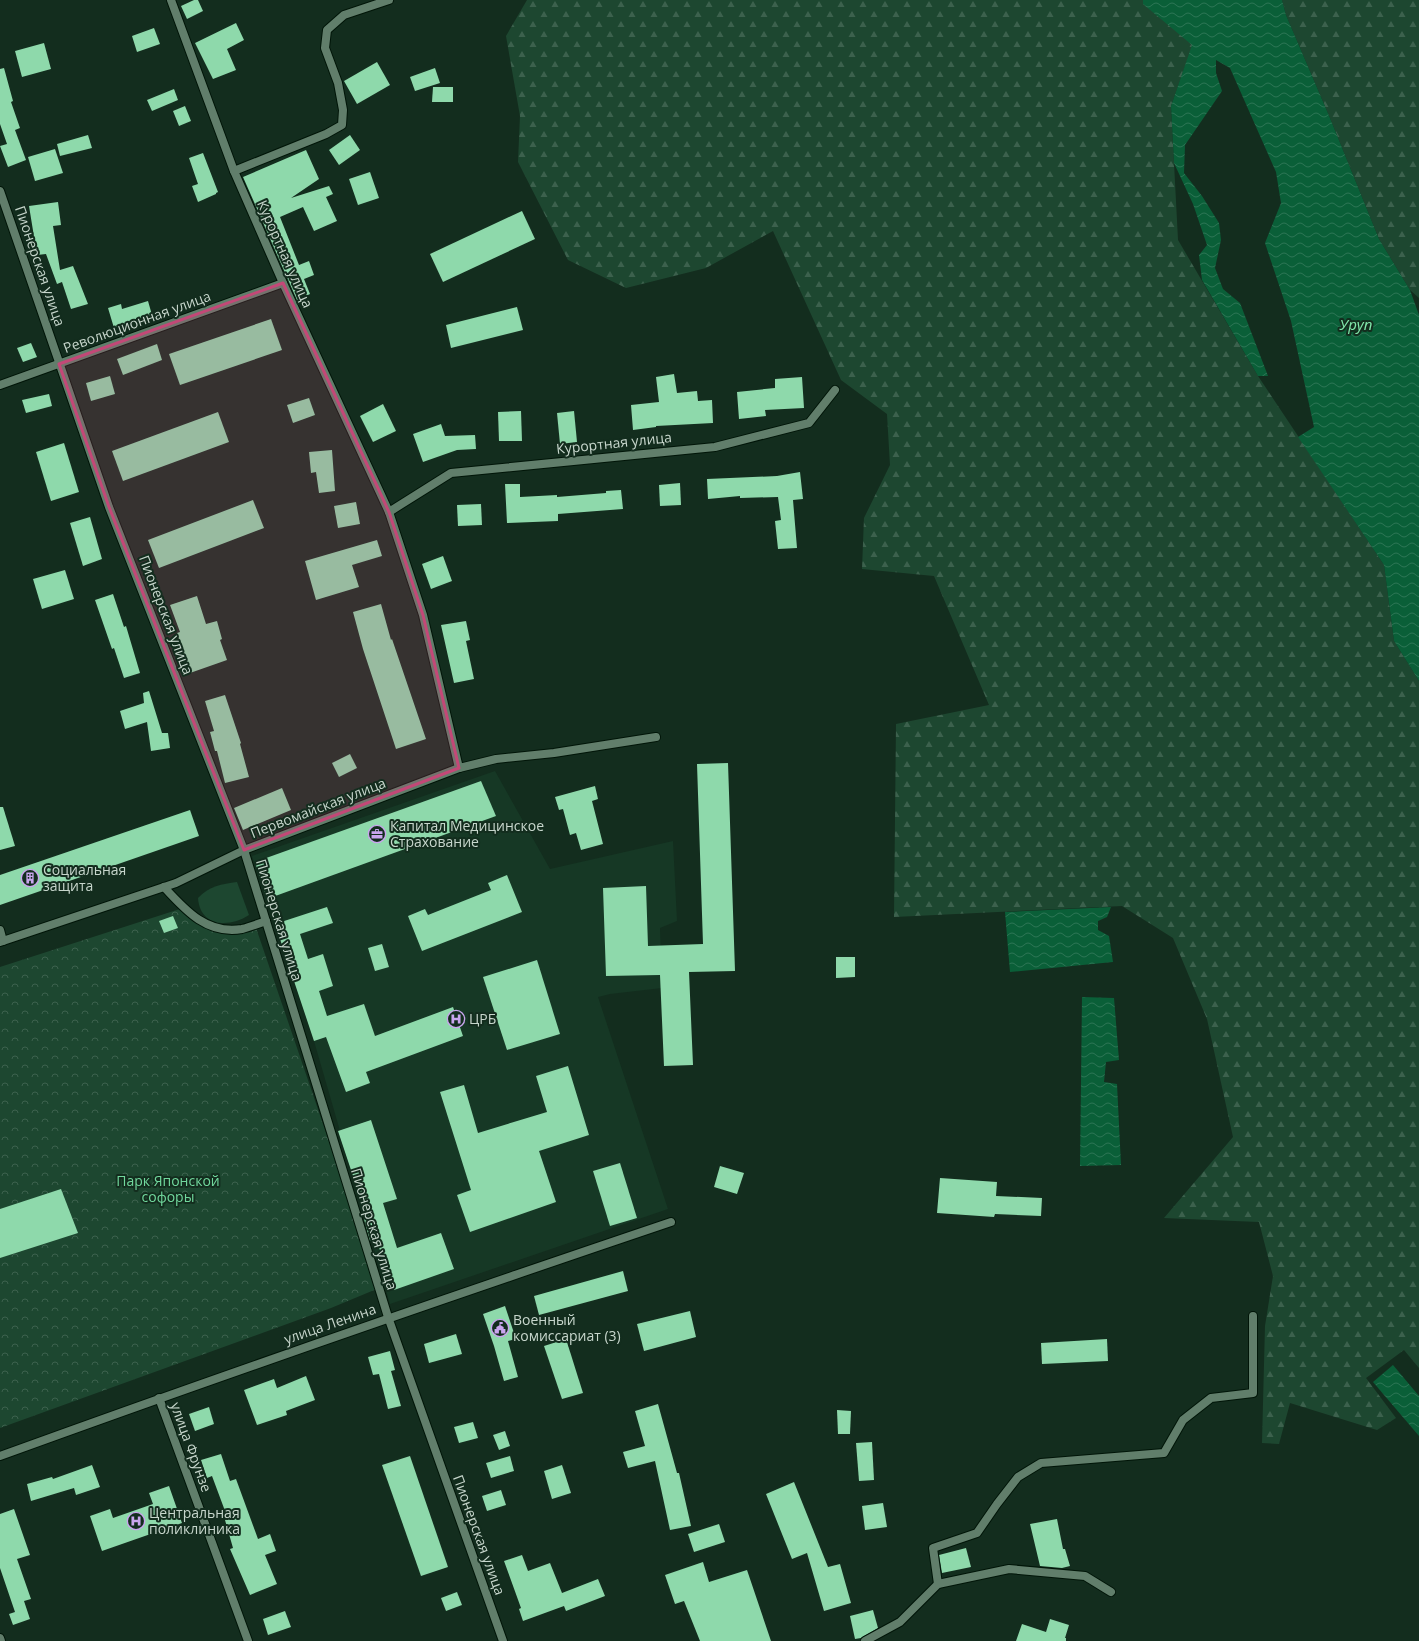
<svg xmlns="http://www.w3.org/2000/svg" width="1419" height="1641" font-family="'Open Sans',sans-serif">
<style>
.built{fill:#163825}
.green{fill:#1d4730}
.forest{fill:url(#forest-firs)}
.park{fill:url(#park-crowns)}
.water{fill:url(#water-waves)}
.building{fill:#8ed9ab}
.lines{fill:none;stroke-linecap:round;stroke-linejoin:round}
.street-casing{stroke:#001508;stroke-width:10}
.street{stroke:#617e6b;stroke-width:8}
.marked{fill:#c34877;fill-opacity:0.2;stroke:#c34877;stroke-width:3;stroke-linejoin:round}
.labels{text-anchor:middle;stroke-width:4;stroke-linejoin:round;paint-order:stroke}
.street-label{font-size:14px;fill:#c7d6cc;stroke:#132d1e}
.poi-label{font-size:14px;fill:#c7d6cc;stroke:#132d1e;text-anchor:start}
.park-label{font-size:14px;fill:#71d89d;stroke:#132d1e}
.water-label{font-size:15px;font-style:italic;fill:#82e8ac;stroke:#132d1e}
</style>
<defs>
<pattern id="forest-firs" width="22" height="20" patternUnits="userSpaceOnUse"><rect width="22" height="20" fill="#1d4730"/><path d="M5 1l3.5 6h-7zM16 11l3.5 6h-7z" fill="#3c614d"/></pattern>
<pattern id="park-crowns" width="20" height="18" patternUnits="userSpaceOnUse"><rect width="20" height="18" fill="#1d4730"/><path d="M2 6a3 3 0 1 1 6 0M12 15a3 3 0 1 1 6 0" fill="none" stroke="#3c614d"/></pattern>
<pattern id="water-waves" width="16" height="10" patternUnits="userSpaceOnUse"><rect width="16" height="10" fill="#0a5f38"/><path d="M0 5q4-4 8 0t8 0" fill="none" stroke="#2c7554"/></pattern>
</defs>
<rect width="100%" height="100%" fill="#132d1e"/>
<!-- built -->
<path class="built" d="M495,771l55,98 123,-28 4,80 -17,7 2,60 -52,6 -12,3 70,212 -278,95 -76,-263 -62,-185z"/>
<!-- green -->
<path class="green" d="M237,882l12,33c-20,13 -49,12 -51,-17 11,-12 24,-14 39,-16z"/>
<!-- forest -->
<g class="forest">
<path d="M527,0h616l1,4 50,37 -23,65 7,134 80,136 126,189 10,76 25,40v687l-15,-18 -38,28 30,40 -19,12 -87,-27 -11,41 -17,-1 3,-117 8,-50 -14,-54 -95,-4 69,-81 -26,-118 -34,-81 -51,-32 -228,11 2,-193 93,-19 -55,-129 -72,-7 2,-51 26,-53 -3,-51 -46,-34 -68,-149 -67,37 -80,20 -58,-28 -50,-98 2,-46 -14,-80z"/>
<path d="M1282,0h137v298l-9,-8 -31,-51 -49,-121 -44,-103z"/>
</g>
<!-- park -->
<path class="park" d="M183,908l28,19 44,-2 124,363 -48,20 -331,120v-461z"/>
<!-- water -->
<g class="water">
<path d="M1143,0h139l4,15 44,103 49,121 31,51 9,25v366l-25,-40 -10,-76 -86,-128 16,-10 -23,-106 -26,-78 16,-40 -5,-31 -46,-104 -14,-8v13l6,18 -37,54 -1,28 18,23 17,27 2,17 -6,28 8,21 17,14 28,73h-10l-56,-96 -3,-25 8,-10 -14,-41 -19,-41 -3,-57 21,-61 -49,-41z"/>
<path d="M1111,907l-4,10 -9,4v9l11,6 4,26 -103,10 -5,-60z"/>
<path d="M1082,997l32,1 5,62 -13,2 -2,20 13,2 4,81 -41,1z"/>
<path d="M1393,1365l26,31v40l-46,-54z"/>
</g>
<!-- building -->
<g class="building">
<path d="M194,0h4l5,11 -16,8 -6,-13z"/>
<path d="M236,23l8,17 -17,9 9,21 -23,9 -18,-36z"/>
<path d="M154,28l6,16 -23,8 -5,-16z"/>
<path d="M44,43l7,26 -29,8 -7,-26z"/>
<path d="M377,62l13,23 -33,19 -13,-23z"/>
<path d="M4,68l9,33 -2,1 9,26 -5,2 11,30 -18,7 -8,-21 7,-2 -7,-20v-55z"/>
<path d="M435,68l5,15 -25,8 -5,-14z"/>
<path d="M433,87h20v15h-21z"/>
<path d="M174,89l4,11 -26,11 -5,-11z"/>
<path d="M185,106l6,15 -12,5 -6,-15z"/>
<path d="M88,135l4,13 -32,8 -3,-12z"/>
<path d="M350,135l10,15 -21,15 -10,-15z"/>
<path d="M55,149l8,24 -28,8 -7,-24z"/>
<path d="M306,150l13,29 -28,19 38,-12 4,8 -7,3 11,24 -23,10 -11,-24 -23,10 19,48 10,-4 5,14 -10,4 6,15 -13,6 -54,-123z"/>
<path d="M203,153l15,39 -2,1v1l-18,8 -6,-16 6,-2 -9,-26z"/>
<path d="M370,172l9,26 -21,7 -9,-26z"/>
<path d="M58,202l3,23 -8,1 7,44 13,-4 15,38 -17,5 -9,-27 -5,2 -11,-30 -9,1 -8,-49z"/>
<path d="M522,211l13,28 -92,43 -13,-28z"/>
<path d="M148,301l4,14 -25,7v2l-13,4 -6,-20 13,-4 1,5z"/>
<path d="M517,307l6,23 -72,18 -5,-23z"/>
<path d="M271,319l11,31 -102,35 -11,-31z"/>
<path d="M31,343l6,14 -14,5 -6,-14z"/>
<path d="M157,344l5,16 -39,15 -6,-16z"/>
<path d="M674,374l3,19 20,-2 1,10 14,-1 1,23 -57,3v1l-23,3 -2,-25 28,-3 -3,-25z"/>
<path d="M110,376l5,18 -24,7 -5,-18z"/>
<path d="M802,377l2,31 -39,2 1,6 -27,3 -2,-27 38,-4v-9z"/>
<path d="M49,394l3,12 -26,7 -4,-13z"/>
<path d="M309,398l6,17 -22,8 -6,-18z"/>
<path d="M383,404l13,27 -23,11 -13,-26z"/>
<path d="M521,411l1,30h-23l-1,-29z"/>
<path d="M574,411l3,31 -17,2 -3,-31z"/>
<path d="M218,412l11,30 -106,39 -11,-30z"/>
<path d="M441,424l4,12 30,-1 1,14 -19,1 -34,12 -10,-28z"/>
<path d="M64,443l15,49 -28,9 -15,-49z"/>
<path d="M332,450l3,41 -16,2 -3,-21 -5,1 -2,-21z"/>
<path d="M800,472l3,27 -10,1 4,48 -19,1 -3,-28 6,-1 -3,-23 -38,1v-2l-32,3 -1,-20 70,-3z"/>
<path d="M680,483l1,22 -21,1 -1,-21z"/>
<path d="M505,484h15v13l37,-2v2l49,-4v-2l15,-1 2,19 -65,5v7l-51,2z"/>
<path d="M253,500l11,28 -105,40 -11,-28z"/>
<path d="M356,502l4,22 -22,4 -4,-22z"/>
<path d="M481,504l1,21 -24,1 -1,-21z"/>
<path d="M90,517l12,42 -19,7 -13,-43z"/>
<path d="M377,540l5,16 -30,9 7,22 -43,13 -11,-39z"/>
<path d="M443,556l9,25 -21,8 -9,-25z"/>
<path d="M65,570l9,29 -32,10 -9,-30z"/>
<path d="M113,594l11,33 2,-1 14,47 -16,5 -10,-30 -2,1 -17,-49z"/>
<path d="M197,596l9,28 11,-3 5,18 -2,1 7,20 -37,13 -13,-40 3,-1 -10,-27z"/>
<path d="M381,604l10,36 1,-1 34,100 -30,10 -33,-100 -10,-37z"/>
<path d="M466,621l4,19 -4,1 8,38 -20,4 -13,-58z"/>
<path d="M149,691l13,42h6l2,15 -19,3 -4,-29 -22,7 -5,-18 24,-8 -1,-10z"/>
<path d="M225,695l16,48 -1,1 9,33 -24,6 -8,-32h-2l-5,-19 4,-1 -9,-30z"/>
<path d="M350,754l7,14 -18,9 -7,-14z"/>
<path d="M728,763l7,208 -46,1 4,93 -29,1 -4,-91 -54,1 -3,-88 43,-2 2,60 55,-2 -6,-180z"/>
<path d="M481,781l15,35 -229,83 -12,-37z"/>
<path d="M595,786l3,13 -6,2 11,43 -22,6 -5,-17 -6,2 -7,-26 -4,1 -4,-13z"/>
<path d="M282,788l9,22 -48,20 -9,-22z"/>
<path d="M0,807h3l12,39 -15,4z"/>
<path d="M190,810l9,26 -199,69v-30z"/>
<path d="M507,875l15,37 -100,39 -14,-35 17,-7 3,6 63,-25 -3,-7z"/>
<path d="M327,907l6,16 -33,11 8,25 15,-5 10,32 -14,5 8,25 37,-12 11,32 78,-29 10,29 -97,36 4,11 -24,9 -20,-55 -12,4 -39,-117z"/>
<path d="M173,916l5,12 -14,5 -5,-12z"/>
<path d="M382,944l7,23 -14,4 -7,-23z"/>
<path d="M836,957h19v20l-19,1z"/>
<path d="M537,960l23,74 -53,16 -24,-73z"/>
<path d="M568,1066l21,69 -50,16 17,51 -86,30 -13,-37 14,-5 -31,-98 24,-7 14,48 69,-21 -11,-36z"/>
<path d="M371,1120l26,79 -14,4 14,45 44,-15 13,36 -60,21 -18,-51 -6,2 -6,-22 3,-1 -29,-87z"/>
<path d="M620,1163l17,55 -27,8 -17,-55z"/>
<path d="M720,1166l24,7 -7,21 -23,-7z"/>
<path d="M940,1178l57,4 -1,14 46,2 -1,18 -46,-2 -1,3 -57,-4z"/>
<path d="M61,1189l17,44 -78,25v-49z"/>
<path d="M623,1271l5,20 -89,24 -5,-19z"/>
<path d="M505,1306l11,33 -8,2 10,36 -14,4 -10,-35 -11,-32z"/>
<path d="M690,1311l6,26 -52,14 -7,-27z"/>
<path d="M456,1334l6,20 -33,9 -5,-19z"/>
<path d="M566,1339l17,54 -21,6 -18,-53z"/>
<path d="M1107,1339l1,22 -66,3 -1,-21z"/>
<path d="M390,1351l5,19 -4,1 10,35 -13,3 -9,-35 -6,1 -5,-18z"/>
<path d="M306,1376l9,24 -29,11 1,4 -30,10 -13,-35 30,-11 3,9z"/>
<path d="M658,1404l19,69h2l12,53 -21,4 -15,-69 -27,7 -5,-16 22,-6 -10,-35z"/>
<path d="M209,1407l5,17 -19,7 -6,-17z"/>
<path d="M837,1410l14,1 -1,23h-12z"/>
<path d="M473,1422l5,16 -19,5 -5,-16z"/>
<path d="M505,1431l5,15 -11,4 -6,-15z"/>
<path d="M872,1442l2,38 -15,1 -3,-38z"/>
<path d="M221,1454l9,27 6,-2 22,60 12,-5 6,17 -11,4 12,29 -27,11 -20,-46 3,-1 -8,-28 3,-1 -16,-43 -5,2 -6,-18z"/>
<path d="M410,1456l38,111 -27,9 -39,-111z"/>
<path d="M510,1456l4,15 -23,7 -5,-15z"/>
<path d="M92,1465l8,22 -24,8 -2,-7 -43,13 -4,-17 25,-7 1,2z"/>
<path d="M562,1465l9,28 -19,6 -8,-28z"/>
<path d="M794,1482l34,85 12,-3 11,39 -27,8 -17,-58 -15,6 -26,-65z"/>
<path d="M169,1486l13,37 -80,28 -12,-35 20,-7 3,9 40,-14 -4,-11z"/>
<path d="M501,1490l5,15 -19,6 -5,-15z"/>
<path d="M883,1503l4,24 -22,3 -3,-24z"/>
<path d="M14,1509l16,46 -13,4 14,40 -7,2 6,18 -17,6 -4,-11 6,-2 -15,-44v-54z"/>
<path d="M1057,1519l6,30h2l5,17 -8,2 -22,-2 -10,-42z"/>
<path d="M719,1524l6,18 -31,10 -6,-18z"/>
<path d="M966,1548l5,19 -29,6 -3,-18z"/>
<path d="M522,1555l6,16 22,-8 12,30 36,-14 7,17 -39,15 -2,-5 -41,15 -4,-12 2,-1 -17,-47z"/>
<path d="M703,1562l6,20 38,-12 24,71h-71l-16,-40 -9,3 -10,-29z"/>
<path d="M457,1592l5,13 -16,6 -5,-13z"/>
<path d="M873,1610l5,18 -17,10 -6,1 -5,-23z"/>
<path d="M285,1611l6,16 -23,8 -5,-16z"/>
<path d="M1050,1619l19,6 -4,13h1v3h-50l6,-17 24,8z"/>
</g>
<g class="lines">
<defs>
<g id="street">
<path d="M171,0l63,171 49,112 106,229 34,103 36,153"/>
<path d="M234,171l92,-37 16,-9 1,-15 -5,-27 -13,-35 2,-18 17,-15 45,-15"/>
<path d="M0,191l109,316 135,343 144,467 115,324"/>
<path d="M0,385l283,-102"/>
<path d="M389,512l62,-39 264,-26 94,-24 26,-33"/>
<path d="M164,887c21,23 43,48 78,42 8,-2 16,-5 24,-8"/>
<path d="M0,930l3,11"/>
<path d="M0,942l176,-59 68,-33 215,-82 37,-9 58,-6 102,-16"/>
<path d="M159,1398l89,243"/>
<path d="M0,1456c223,-81 446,-158 671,-234"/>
<path d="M938,1584l-5,-36 44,-15 20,-29 21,-27 23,-14 123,-10 19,-33 28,-22 42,-5v-77"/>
<path d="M0,1638l1,3"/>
<path d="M865,1641l35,-19 38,-38 71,-15 76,7 26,16"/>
</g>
</defs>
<!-- street casing -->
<use href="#street" class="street-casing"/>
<!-- street -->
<use href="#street" class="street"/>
</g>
<!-- marked area -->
<path class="marked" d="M283,283l106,229 34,103 36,153 -215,82 -135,-343 -50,-143z"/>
<!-- icons -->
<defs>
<symbol id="office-ring" viewBox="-11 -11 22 22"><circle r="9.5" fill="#132d1e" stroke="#c9a5ee" stroke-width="1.5"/><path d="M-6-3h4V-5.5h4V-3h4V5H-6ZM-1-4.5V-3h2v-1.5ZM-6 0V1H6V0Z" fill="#c9a5ee"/></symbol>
<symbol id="building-ring" viewBox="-11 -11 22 22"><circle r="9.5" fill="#132d1e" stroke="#c9a5ee" stroke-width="1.5"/><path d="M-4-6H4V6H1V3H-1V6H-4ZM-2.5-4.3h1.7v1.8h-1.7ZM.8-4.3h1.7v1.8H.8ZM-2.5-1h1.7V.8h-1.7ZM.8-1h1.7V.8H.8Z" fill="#c9a5ee"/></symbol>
<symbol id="hospital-ring" viewBox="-11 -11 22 22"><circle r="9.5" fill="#132d1e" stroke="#c9a5ee" stroke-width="1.5"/><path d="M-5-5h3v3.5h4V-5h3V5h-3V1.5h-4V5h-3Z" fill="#c9a5ee"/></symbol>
<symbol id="civic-ring" viewBox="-11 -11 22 22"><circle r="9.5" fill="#132d1e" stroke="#c9a5ee" stroke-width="1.5"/><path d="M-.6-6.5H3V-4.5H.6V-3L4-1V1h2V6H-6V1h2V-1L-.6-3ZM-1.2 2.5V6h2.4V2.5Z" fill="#c9a5ee"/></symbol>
</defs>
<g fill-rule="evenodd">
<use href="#office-ring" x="367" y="824" width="20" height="20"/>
<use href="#building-ring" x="20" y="868" width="20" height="20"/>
<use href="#hospital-ring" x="446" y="1009" width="20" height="20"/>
<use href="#civic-ring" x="490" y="1318" width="20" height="20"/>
<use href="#hospital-ring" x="126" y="1511" width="20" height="20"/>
</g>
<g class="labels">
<!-- street labels -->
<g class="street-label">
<text transform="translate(285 254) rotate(66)" y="5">Курортная улица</text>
<text transform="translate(40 266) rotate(71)" y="5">Пионерская улица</text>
<text transform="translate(137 322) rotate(-20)" y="5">Революционная улица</text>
<text transform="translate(614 443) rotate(-6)" y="5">Курортная улица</text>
<text transform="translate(166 615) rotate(69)" y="5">Пионерская улица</text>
<text transform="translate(318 808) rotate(-21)" y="5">Первомайская улица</text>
<text transform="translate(279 920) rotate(73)" y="5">Пионерская улица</text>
<text transform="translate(374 1229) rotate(73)" y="5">Пионерская улица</text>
<text transform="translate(330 1324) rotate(-19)" y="5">улица Ленина</text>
<text transform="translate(191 1447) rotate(70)" y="5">улица Фрунзе</text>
<text transform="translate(479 1535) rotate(70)" y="5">Пионерская улица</text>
</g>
<!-- poi labels -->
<g class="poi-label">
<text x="390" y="831">Капитал Медицинское<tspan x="390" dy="16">Страхование</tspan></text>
<text x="43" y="875">Социальная<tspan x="43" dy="16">защита</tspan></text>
<text x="469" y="1024">ЦРБ</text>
<text x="513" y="1325">Военный<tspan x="513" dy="16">комиссариат (3)</tspan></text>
<text x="149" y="1518">Центральная<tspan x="149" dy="16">поликлиника</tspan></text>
</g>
<!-- park labels -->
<g class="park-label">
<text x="168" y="1186">Парк Японской<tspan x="168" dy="16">софоры</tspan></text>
</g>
<!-- water labels -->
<g class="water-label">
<text x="1356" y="330">Уруп</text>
</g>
</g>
</svg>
